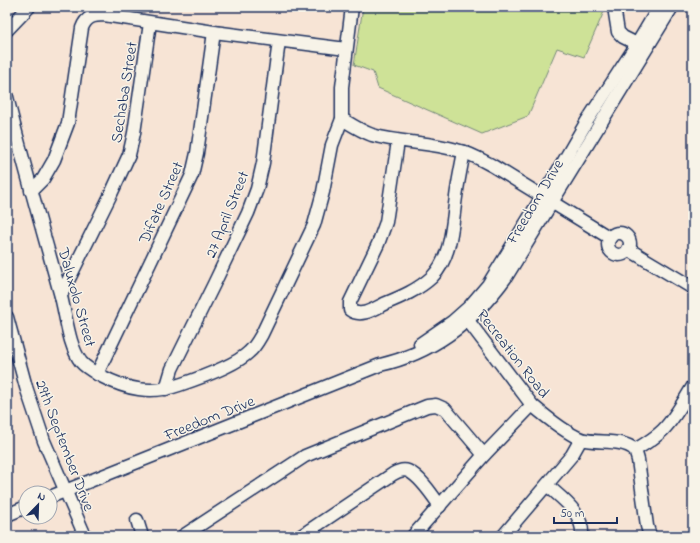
<svg xmlns="http://www.w3.org/2000/svg" width="700" height="543" font-family="'Indie Flower',sans-serif">
<style>
.green{fill:#cee297;stroke:#74887a}
.lines{fill:none;stroke-linecap:round;stroke-linejoin:round}
.minor-casing{stroke:#1b2f5e;stroke-width:15}
.minor{stroke:#f7f3e8;stroke-width:12}
.labels{text-anchor:middle;stroke-width:3;stroke-linejoin:round;paint-order:stroke}
.street-label{font-size:16px;fill:#1b2f5e;stroke:#f7f3e8}
</style>
<rect width="100%" height="100%" fill="#f7e4d5"/>
<filter id="ink" filterUnits="userSpaceOnUse"><feTurbulence type="fractalNoise" baseFrequency=".025" numOctaves="2"/><feDisplacementMap in="SourceGraphic" scale="8" xChannelSelector="R" yChannelSelector="G"/><feConvolveMatrix kernelMatrix="1 2 1 2 8 2 1 2 1" color-interpolation-filters="sRGB"/></filter>
<g filter="url(#ink)">
<!-- green -->
<path class="green" d="M363,7h243l-22,50 -27,-9 -29,68 -46,18 -104,-46 -5,-16 -19,-7z"/>
<g class="lines">
<defs>
<g id="minor">
<path d="M614,7l4,25 5,5 14,7"/>
<path d="M7,30l22,-23"/>
<path d="M7,97c16,66 35,131 53,196 6,20 8,52 21,69 5,6 13,10 20,14 25,13 50,19 78,9 18,-6 57,-20 70,-33 6,-5 9,-11 13,-18l52,-109 9,-33 9,-47 10,-26v-32l10,-80"/>
<path d="M342,119c10,6 19,12 30,16 28,8 57,7 85,15 13,3 25,10 36,16l117,72"/>
<path d="M398,141l-12,81 -8,22 -28,58v8c11,8 24,-1 34,-6 17,-7 34,-14 48,-27 20,-20 20,-53 24,-80 2,-15 5,-30 8,-45"/>
<path d="M31,191l12,-12 11,-19 14,-37 14,-95c4,-11 11,-13 22,-13l110,17 132,17"/>
<circle cx="619" cy="244" r="11"/>
<path d="M628,249l65,39"/>
<path d="M61,295l50,-101 18,-39 5,-22 16,-110"/>
<path d="M463,314l69,91c13,11 34,28 49,34 16,5 41,-1 54,11"/>
<path d="M7,317l19,70 18,54 41,95"/>
<path d="M420,344l32,-22 18,-16 18,-21 73,-119 26,-45 50,-77 22,-37"/>
<path d="M97,374l95,-199 5,-22 17,-121"/>
<path d="M166,389l6,-20 42,-85 34,-71 9,-24 6,-26 16,-122"/>
<path d="M635,450c10,-6 20,-12 28,-20 12,-12 21,-29 30,-44"/>
<path d="M635,450l3,10 9,66 3,10"/>
<path d="M547,485c15,14 37,28 35,51"/>
<path d="M50,497l330,-132c53,-12 95,-45 126,-88l166,-270"/>
<path d="M7,515l19,-8"/>
<path d="M137,520l5,16"/>
<path d="M183,536l122,-80 122,-50 9,-1 9,4 39,46"/>
<path d="M301,536l92,-62c5,-3 10,-5 15,-3 12,5 25,25 32,35"/>
<path d="M413,536l71,-81 48,-50"/>
<path d="M503,536l69,-81 9,-16"/>
</g>
</defs>
<!-- minor casing -->
<use href="#minor" class="minor-casing"/>
<!-- minor -->
<use href="#minor" class="minor"/>
</g>
</g>
<g class="labels">
<!-- street labels -->
<g class="street-label">
<text transform="translate(123 92) rotate(-81)" y="6">Sechaba Street</text>
<text transform="translate(534 201) rotate(-59)" y="6">Freedom Drive</text>
<text transform="translate(160 202) rotate(-66)" y="6">Difate Street</text>
<text transform="translate(226 214) rotate(-68)" y="6">27 April Street</text>
<text transform="translate(78 297) rotate(74)" y="6">Daluxolo Street</text>
<text transform="translate(514 353) rotate(52)" y="6">Recreation Road</text>
<text transform="translate(209 417) rotate(-22)" y="6">Freedom Drive</text>
<text transform="translate(66 445) rotate(69)" y="6">29th September Drive</text>
</g>
</g>
<!-- margin -->
<rect width="700" height="543" fill="none" stroke="#f7f3e8" stroke-width="24"/>
<rect x="12" y="12" width="676" height="519" fill="none" stroke="#1b2f5e" stroke-width="1.5" filter="url(#ink)"/>
<!-- north arrow -->
<g transform="translate(38 505) rotate(23)"><circle r="19" fill="#f7f3e8" stroke="#9fa5b1"/>
<path d="M0-3L7 15L0 10L-7 15Z" fill="#1b2f5e"/>
<text y="-6" font-size="11" font-weight="bold" text-anchor="middle" fill="#1b2f5e">N</text>
</g>
<!-- scale -->
<path d="M554 517v6h63v-6" fill="none" stroke="#1b2f5e" stroke-width="2"/>
<text x="560" y="517" font-size="12" fill="#1b2f5e" stroke="#f7f3e8" stroke-width="3" paint-order="stroke">50 m</text>
</svg>
